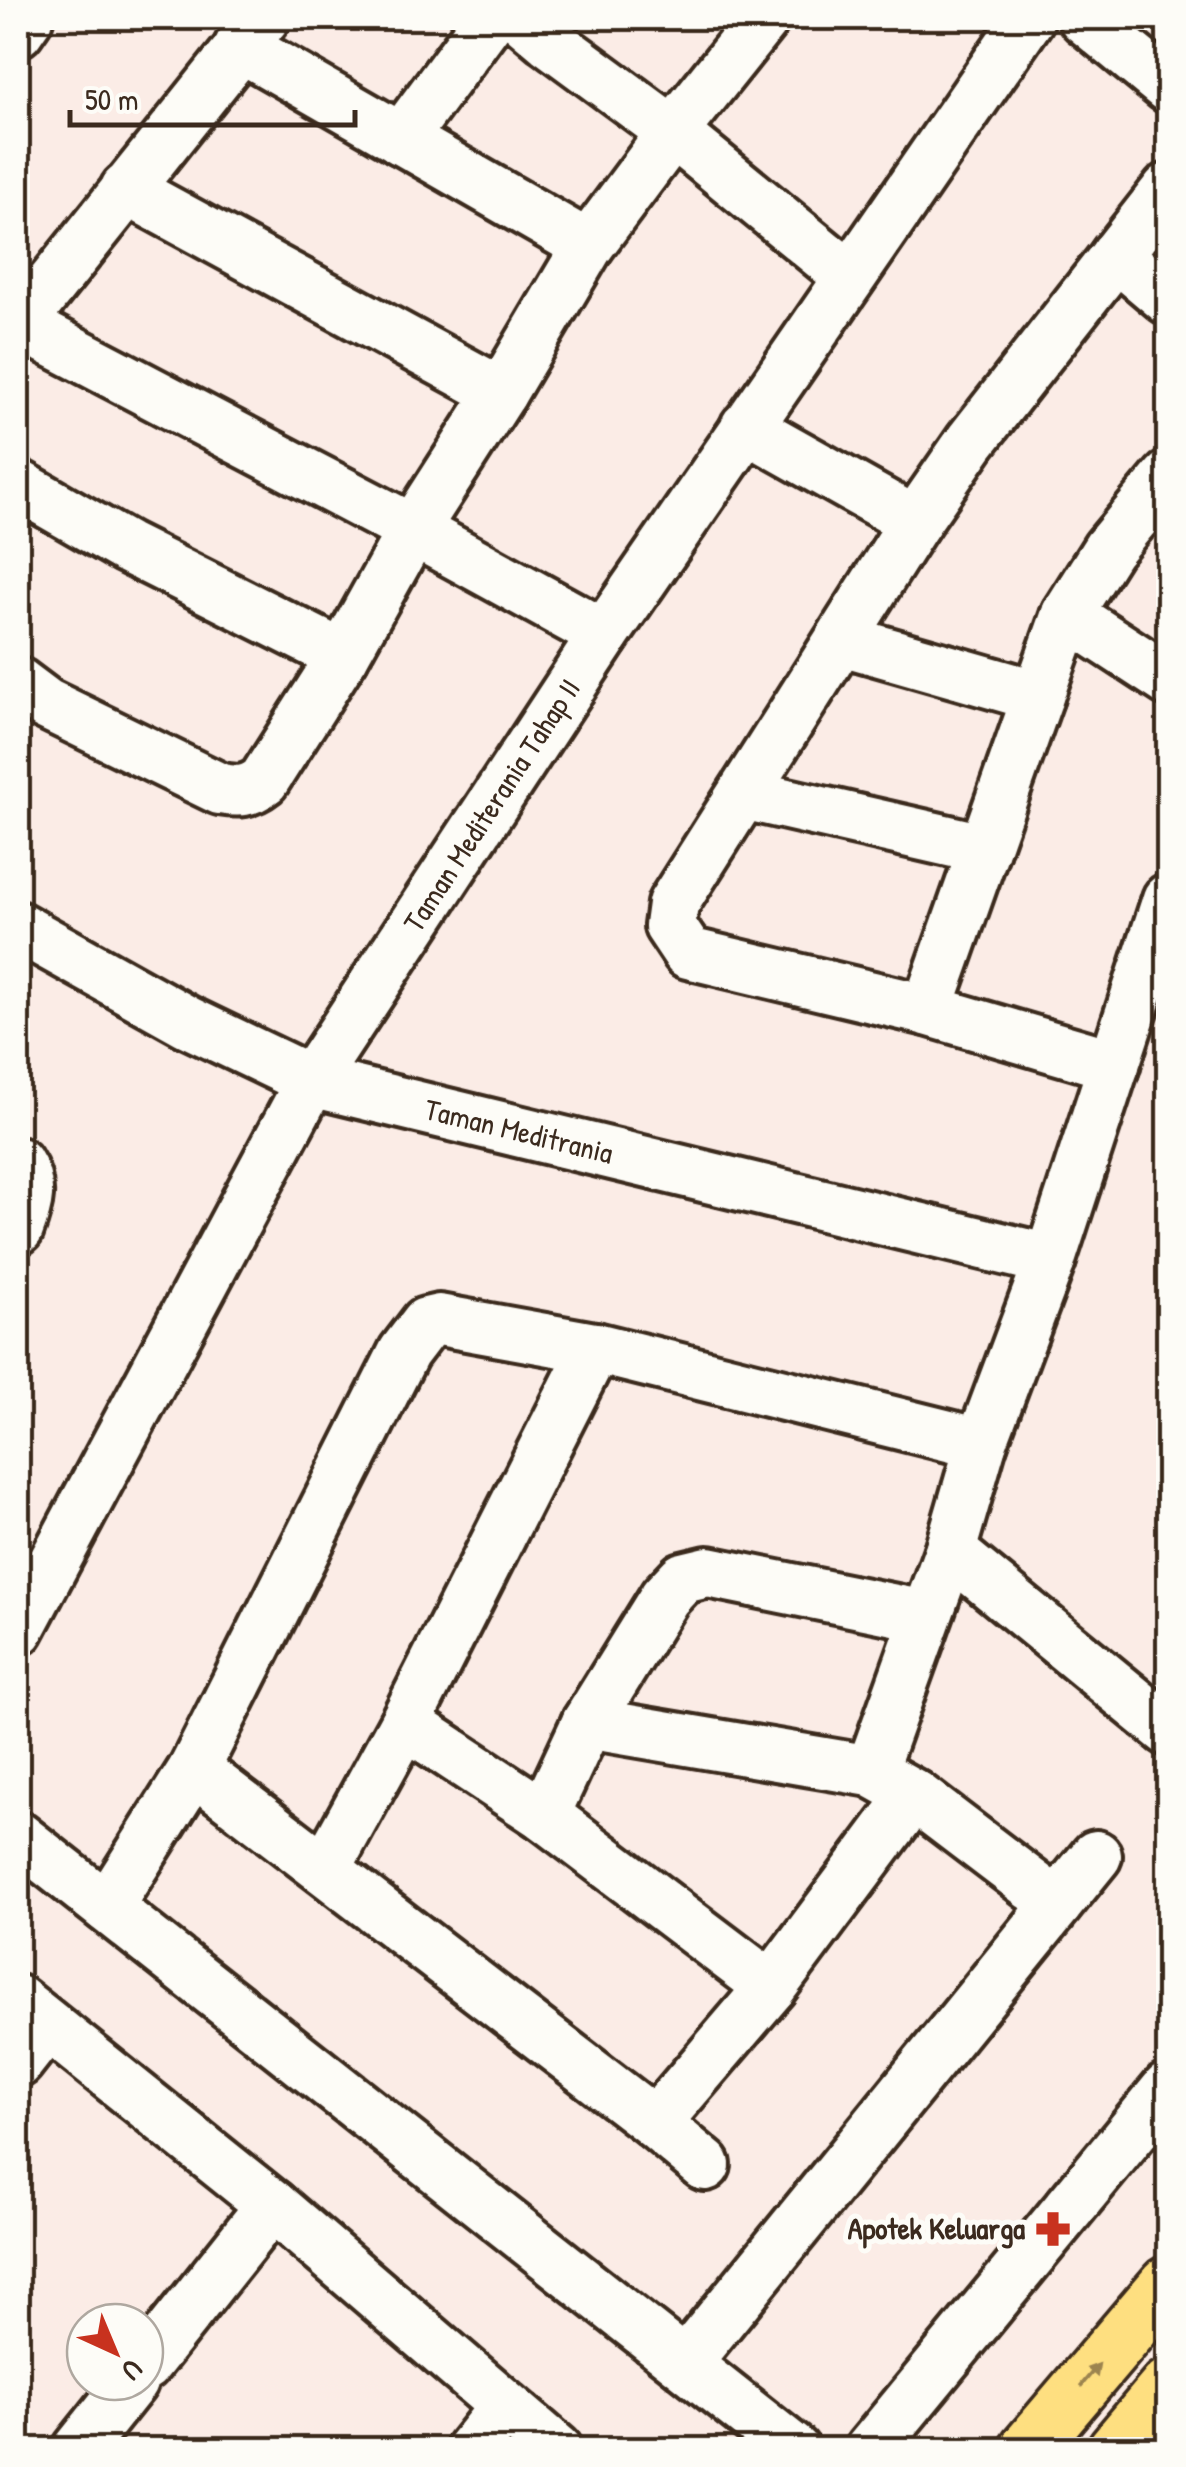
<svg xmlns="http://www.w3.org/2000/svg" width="1186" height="2467" font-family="'Patrick Hand',sans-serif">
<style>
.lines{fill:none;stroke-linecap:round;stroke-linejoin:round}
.minor-casing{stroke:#3b2a1e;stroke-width:58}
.major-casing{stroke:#3b2a1e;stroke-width:62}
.minor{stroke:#fdfcf7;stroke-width:50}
.major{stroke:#fedf80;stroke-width:55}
.oneway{fill:#9c844f}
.labels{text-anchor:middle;stroke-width:10;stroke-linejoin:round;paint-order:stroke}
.street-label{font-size:30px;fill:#3b2a1e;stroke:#fdfcf7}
.poi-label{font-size:30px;font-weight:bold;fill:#3b2a1e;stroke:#fdfcf7;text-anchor:end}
</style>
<rect width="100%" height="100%" fill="#fbece6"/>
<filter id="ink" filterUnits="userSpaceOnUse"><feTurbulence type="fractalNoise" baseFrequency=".01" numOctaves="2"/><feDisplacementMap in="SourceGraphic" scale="20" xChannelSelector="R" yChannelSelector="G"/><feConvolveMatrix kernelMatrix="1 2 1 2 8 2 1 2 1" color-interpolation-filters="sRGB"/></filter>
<g filter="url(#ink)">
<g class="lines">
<defs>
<g id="minor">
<path d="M522,18l26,22 125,92 177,145"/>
<path d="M1084,18l84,69"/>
<path d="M18,31l9,-13"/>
<path d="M240,46l348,200"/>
<path d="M401,139l89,-121"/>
<path d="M126,189l375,204"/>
<path d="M1116,255l52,44"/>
<path d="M18,323l395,207 191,105"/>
<path d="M18,326l246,-308"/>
<path d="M746,427l169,95"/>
<path d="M18,485l108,62 217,109"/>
<path d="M1067,614l101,66"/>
<path d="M842,640l196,56"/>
<path d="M18,683l28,21 174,85c19,3 29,3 44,-9l79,-124 70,-126 88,-137 87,-147 85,-114 91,-114"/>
<path d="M743,794l241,55"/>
<path id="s1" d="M18,927l170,95 123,59 739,179"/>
<path d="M927,1010l140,-396 41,-65 60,-72"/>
<path d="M1114,1065l-187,-55 -239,-57 -18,-27 3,-22 242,-382 56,-81 197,-252"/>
<path d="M18,1163c15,23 9,42 0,66"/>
<path d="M950,1551l218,179"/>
<path id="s2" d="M18,1630l293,-549 293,-446 425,-617"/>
<path d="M405,1723l139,92 227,172"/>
<path d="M587,1723l284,48 43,24 143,109"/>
<path d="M194,1769l461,354 116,-136 143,-192"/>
<path d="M871,1771l79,-220 31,-107 69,-184 118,-361"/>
<path d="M544,1815l43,-92 78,-126 18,-19 25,-6 217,44"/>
<path d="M18,1837l776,613"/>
<path d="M325,1869l80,-146 190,-375"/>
<path d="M107,1907l87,-138 210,-417 22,-29 13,-3 156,28 386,96"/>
<path d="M18,2001l254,204 285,245"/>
<path d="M18,2062l29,-37"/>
<path d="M655,2123l50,42"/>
<path d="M685,2363l411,-507"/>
<path d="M145,2365l127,-160"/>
<path d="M78,2450l54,-68"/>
<path d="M471,2450l34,-43"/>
<path d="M870,2450l298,-362"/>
</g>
<g id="major">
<path d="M1027,2450l141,-166"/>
<path d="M1115,2450l53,-63"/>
</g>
</defs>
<!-- minor casing -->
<use href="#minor" class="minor-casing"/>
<!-- major casing -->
<use href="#major" class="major-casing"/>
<!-- minor -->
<use href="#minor" class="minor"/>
<!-- major -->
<use href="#major" class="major"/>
</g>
<!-- one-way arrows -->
<defs><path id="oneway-solid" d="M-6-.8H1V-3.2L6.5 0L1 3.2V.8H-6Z" transform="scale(2.5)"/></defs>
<use class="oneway" href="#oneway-solid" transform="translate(1090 2375) rotate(-50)"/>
</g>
<!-- icons -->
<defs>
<symbol id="pharmacy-bare" viewBox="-9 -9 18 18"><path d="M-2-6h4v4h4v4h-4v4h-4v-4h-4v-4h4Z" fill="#c8321e" stroke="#fdfcf7" stroke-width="2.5" paint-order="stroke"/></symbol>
</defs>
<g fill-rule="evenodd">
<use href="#pharmacy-bare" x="1028" y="2204" width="50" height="50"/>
</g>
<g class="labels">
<!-- street labels -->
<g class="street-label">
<text dy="10" stroke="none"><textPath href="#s2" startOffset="952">Taman Mediterania Tahap II</textPath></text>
<text dy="10" stroke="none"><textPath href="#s1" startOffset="545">Taman Meditrania</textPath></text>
</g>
<!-- poi labels -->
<g class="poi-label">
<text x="1025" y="2239">Apotek Keluarga</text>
</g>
</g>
<!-- margin -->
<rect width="1186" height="2467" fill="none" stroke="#fdfcf7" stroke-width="60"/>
<rect x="30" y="30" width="1126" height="2407" fill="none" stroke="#3b2a1e" stroke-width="4" filter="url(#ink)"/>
<!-- north arrow -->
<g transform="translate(115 2352) rotate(136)"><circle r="48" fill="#fdfcf7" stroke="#afa8a0" stroke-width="2.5"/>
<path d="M0-8L18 38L0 25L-18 38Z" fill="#c8321e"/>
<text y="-15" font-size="28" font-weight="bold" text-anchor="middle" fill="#3b2a1e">U</text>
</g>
<!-- scale -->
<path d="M70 110v15h285v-15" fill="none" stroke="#3b2a1e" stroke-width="5"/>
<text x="85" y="110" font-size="30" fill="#3b2a1e" stroke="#fdfcf7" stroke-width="8" paint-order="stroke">50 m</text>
</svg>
